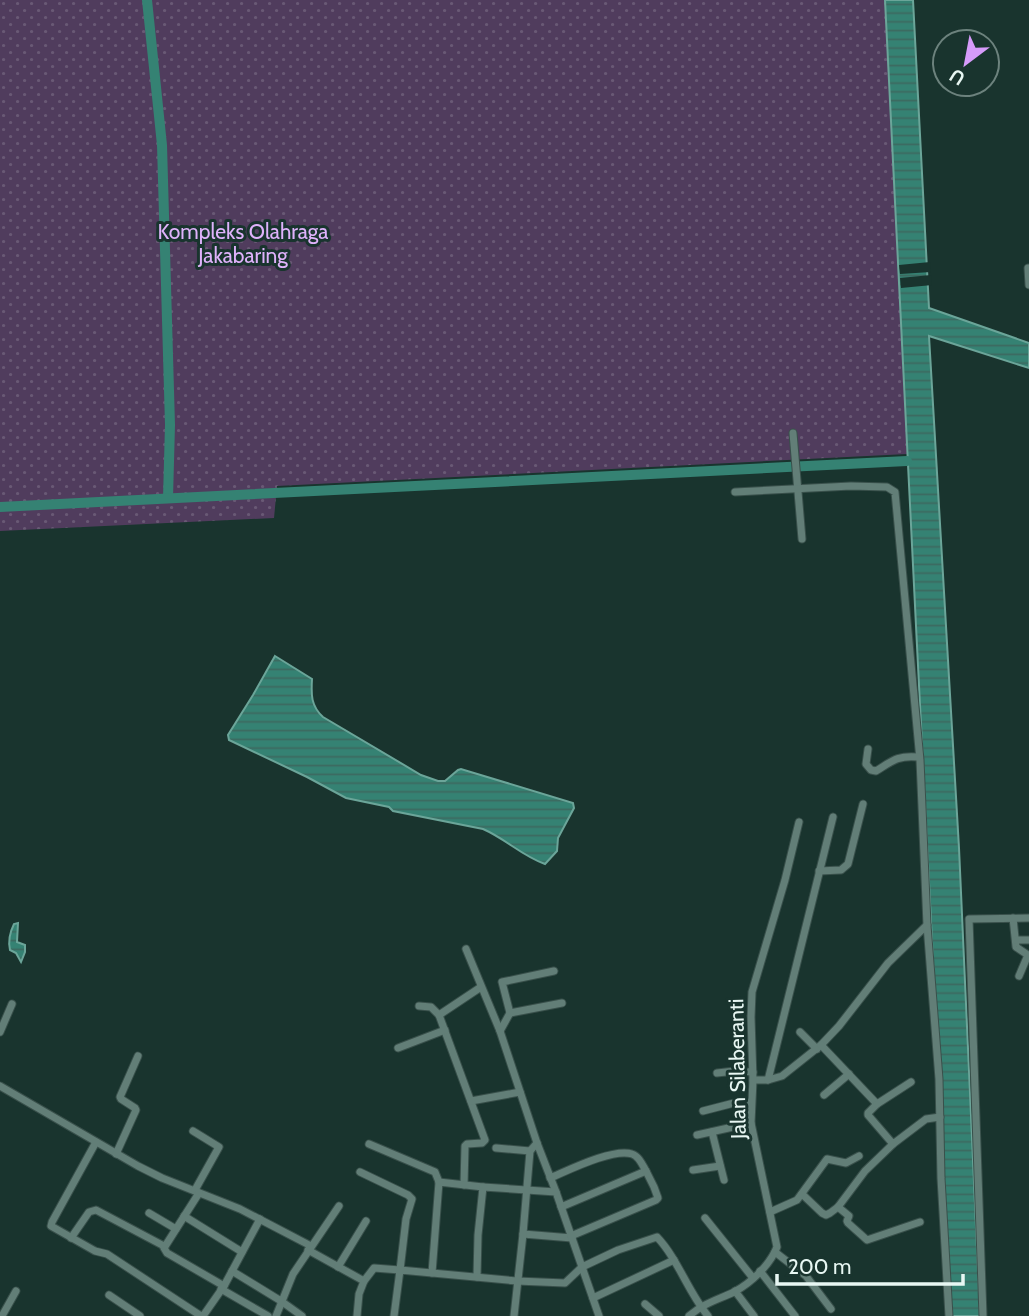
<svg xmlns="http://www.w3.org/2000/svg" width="1029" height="1316" font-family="Cabin,sans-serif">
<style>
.park{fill:url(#park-dots)}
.water{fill:url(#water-rules);stroke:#6ba599;stroke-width:2}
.pier{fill:#19342e}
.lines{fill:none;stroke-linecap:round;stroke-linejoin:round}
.river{stroke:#358273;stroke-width:10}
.street-casing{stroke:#39504b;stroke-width:9}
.street{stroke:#627e77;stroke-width:7}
.labels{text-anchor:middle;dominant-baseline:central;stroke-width:6;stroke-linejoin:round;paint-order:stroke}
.park-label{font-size:21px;fill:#dfb2fb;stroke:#19342e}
.street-label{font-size:21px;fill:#e8f7f3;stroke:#19342e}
</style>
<defs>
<pattern id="park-dots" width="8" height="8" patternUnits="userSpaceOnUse" patternTransform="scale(1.75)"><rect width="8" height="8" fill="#503c5d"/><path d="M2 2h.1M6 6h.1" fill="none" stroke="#695975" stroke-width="1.8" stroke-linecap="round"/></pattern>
<pattern id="water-rules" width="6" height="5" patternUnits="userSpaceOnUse" patternTransform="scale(1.75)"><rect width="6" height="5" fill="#358273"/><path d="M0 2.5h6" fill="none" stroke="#3d6960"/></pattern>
</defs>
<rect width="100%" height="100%" fill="#19342e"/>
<!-- park -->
<polygon class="park" points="0,0 885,0 907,454 277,486 274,518 0,531"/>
<!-- water -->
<g class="water">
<path d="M885,0H913L929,308L1029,343V368L929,336L959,848L980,1316H951C929,877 906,439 885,0Z"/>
<path d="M275,656L312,679C311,695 311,706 323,717L421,775L438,781H445L458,770L461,769L573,803L574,808L558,838L557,851L545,864C522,856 506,839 483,829L393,811L389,807L346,798L307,777L229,740L228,735L253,695Z"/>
<path d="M18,923L17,942L25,945V952L21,962L16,953L10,950C8,941 10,932 14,924Z"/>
</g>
<!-- pier -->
<g class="pier">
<polygon points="930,262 931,272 900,274 899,265"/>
<polygon points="931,275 932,285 901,288 900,278"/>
</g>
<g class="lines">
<!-- river -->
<g class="river">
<polyline points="147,0 162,145 170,425 168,498"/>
<polyline points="0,507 907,461"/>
</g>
<defs>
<g id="street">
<polyline points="1028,268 1029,285"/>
<polyline points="793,433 802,539"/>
<polyline points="735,492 851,486 887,487 895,492 920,760 927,925 888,963 839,1026 821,1045 782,1076 768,1080 753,1080"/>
<path d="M868,749L866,764L871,770L876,771C892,761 898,755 918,757"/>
<polyline points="819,871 841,870 848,864 863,804"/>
<polyline points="1013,918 1016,947 1028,955 1019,976"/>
<polyline points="927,925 939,1079 941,1178 949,1316"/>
<polyline points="1016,940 1029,940"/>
<polyline points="466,949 500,1031"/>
<polyline points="554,971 502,982 510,1013 500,1031 537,1143 556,1192"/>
<polyline points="419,1006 431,1007 439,1015 485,1140 482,1143 467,1144 465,1146 464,1185"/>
<polyline points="510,1013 562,1003"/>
<polyline points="439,1015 481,987"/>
<polyline points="0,1032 12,1004"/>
<polyline points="800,1032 817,1049"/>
<polyline points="821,1045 877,1104 868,1113 868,1115 893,1144 926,1119 940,1117"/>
<polyline points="398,1048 445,1030"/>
<polyline points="717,1073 735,1071 753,1072"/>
<polyline points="768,1080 833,817"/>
<polyline points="0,1086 138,1166 162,1178 240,1209 311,1246"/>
<polyline points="824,1095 849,1074"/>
<polyline points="471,1101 520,1092"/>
<polyline points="877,1104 911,1082"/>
<polyline points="703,1111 734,1103 751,1102"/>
<polyline points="193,1131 219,1147 195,1190"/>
<polyline points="712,1132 724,1180"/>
<polyline points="697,1135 751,1123"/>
<polyline points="96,1142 52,1222 51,1226 95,1251 107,1254 201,1316"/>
<polyline points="369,1144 435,1172 439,1182"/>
<polyline points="496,1148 530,1151"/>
<polyline points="116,1154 136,1110 135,1108 121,1099 120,1097 138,1056"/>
<polyline points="693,1170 720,1166"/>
<polyline points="360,1172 408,1195 412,1199 406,1219 400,1270 374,1268 364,1281"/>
<path d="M550,1178C569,1170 613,1148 632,1154C639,1156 643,1166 646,1171L561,1207"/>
<polyline points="199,1193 164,1248 167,1253 224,1286"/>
<polyline points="802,1194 822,1213 826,1215 830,1213 838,1207 865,1171 893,1144"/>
<polyline points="838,1207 849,1216 847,1221 848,1223 867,1240 920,1222"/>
<polyline points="770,1212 797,1200 827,1159 846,1163 859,1156"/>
<polyline points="149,1213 176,1229"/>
<polyline points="184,1216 242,1252"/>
<polyline points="705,1218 753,1278"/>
<polyline points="523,1234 572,1238"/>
<polyline points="571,1236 656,1200 658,1198 654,1187 646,1171"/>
<polyline points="71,1238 89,1212 96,1210 164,1246"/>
<polyline points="308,1250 364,1281 359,1294 357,1316"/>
<polyline points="775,1252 806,1276 831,1309"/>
<polyline points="338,1267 366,1221"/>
<polyline points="232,1271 281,1301 302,1316"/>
<polyline points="760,1271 795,1316"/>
<polyline points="432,1273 439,1182 483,1187"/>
<polyline points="477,1277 478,1235 483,1187 556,1192 599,1316"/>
<polyline points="221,1289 268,1316"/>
<polyline points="735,1291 754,1316"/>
<polyline points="109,1295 140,1316"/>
<polyline points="593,1298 674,1260"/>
<polyline points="645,1304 659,1316"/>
<polyline points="2,1316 16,1291"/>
<polyline points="203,1316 224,1286 260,1219"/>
<polyline points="276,1316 293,1274 339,1206"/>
<path d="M394,1316L400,1270L517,1281L565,1283L582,1267L618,1250L657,1237C678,1259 688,1292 708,1316"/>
<polyline points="514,1316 523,1234 530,1151 537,1143"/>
<path d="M689,1316C704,1303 717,1300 734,1292C751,1283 770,1265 777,1247L751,1123L753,1080L751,1017L752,992L785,880L799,822"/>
<polyline points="983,1316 969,919 1029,918"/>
</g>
</defs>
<!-- street casing -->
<use href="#street" class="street-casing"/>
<!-- street -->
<use href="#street" class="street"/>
</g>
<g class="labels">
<!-- park labels -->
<g class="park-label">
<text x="243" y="231">Kompleks Olahraga<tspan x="243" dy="24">Jakabaring</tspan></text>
</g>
<!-- street labels -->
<g class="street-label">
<text transform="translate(737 1069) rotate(-91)">Jalan Silaberanti</text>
</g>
</g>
<!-- north arrow -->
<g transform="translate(966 63) rotate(212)"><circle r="33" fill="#19342e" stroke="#6c827d" stroke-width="2"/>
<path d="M0-5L12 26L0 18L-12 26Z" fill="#d69bfa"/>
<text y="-10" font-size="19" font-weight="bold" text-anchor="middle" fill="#e8f7f3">U</text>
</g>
<!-- scale -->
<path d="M777 1274v10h186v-10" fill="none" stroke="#e8f7f3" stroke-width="3.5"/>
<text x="788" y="1274" font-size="21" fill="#e8f7f3" stroke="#19342e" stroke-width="5" paint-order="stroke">200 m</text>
</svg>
